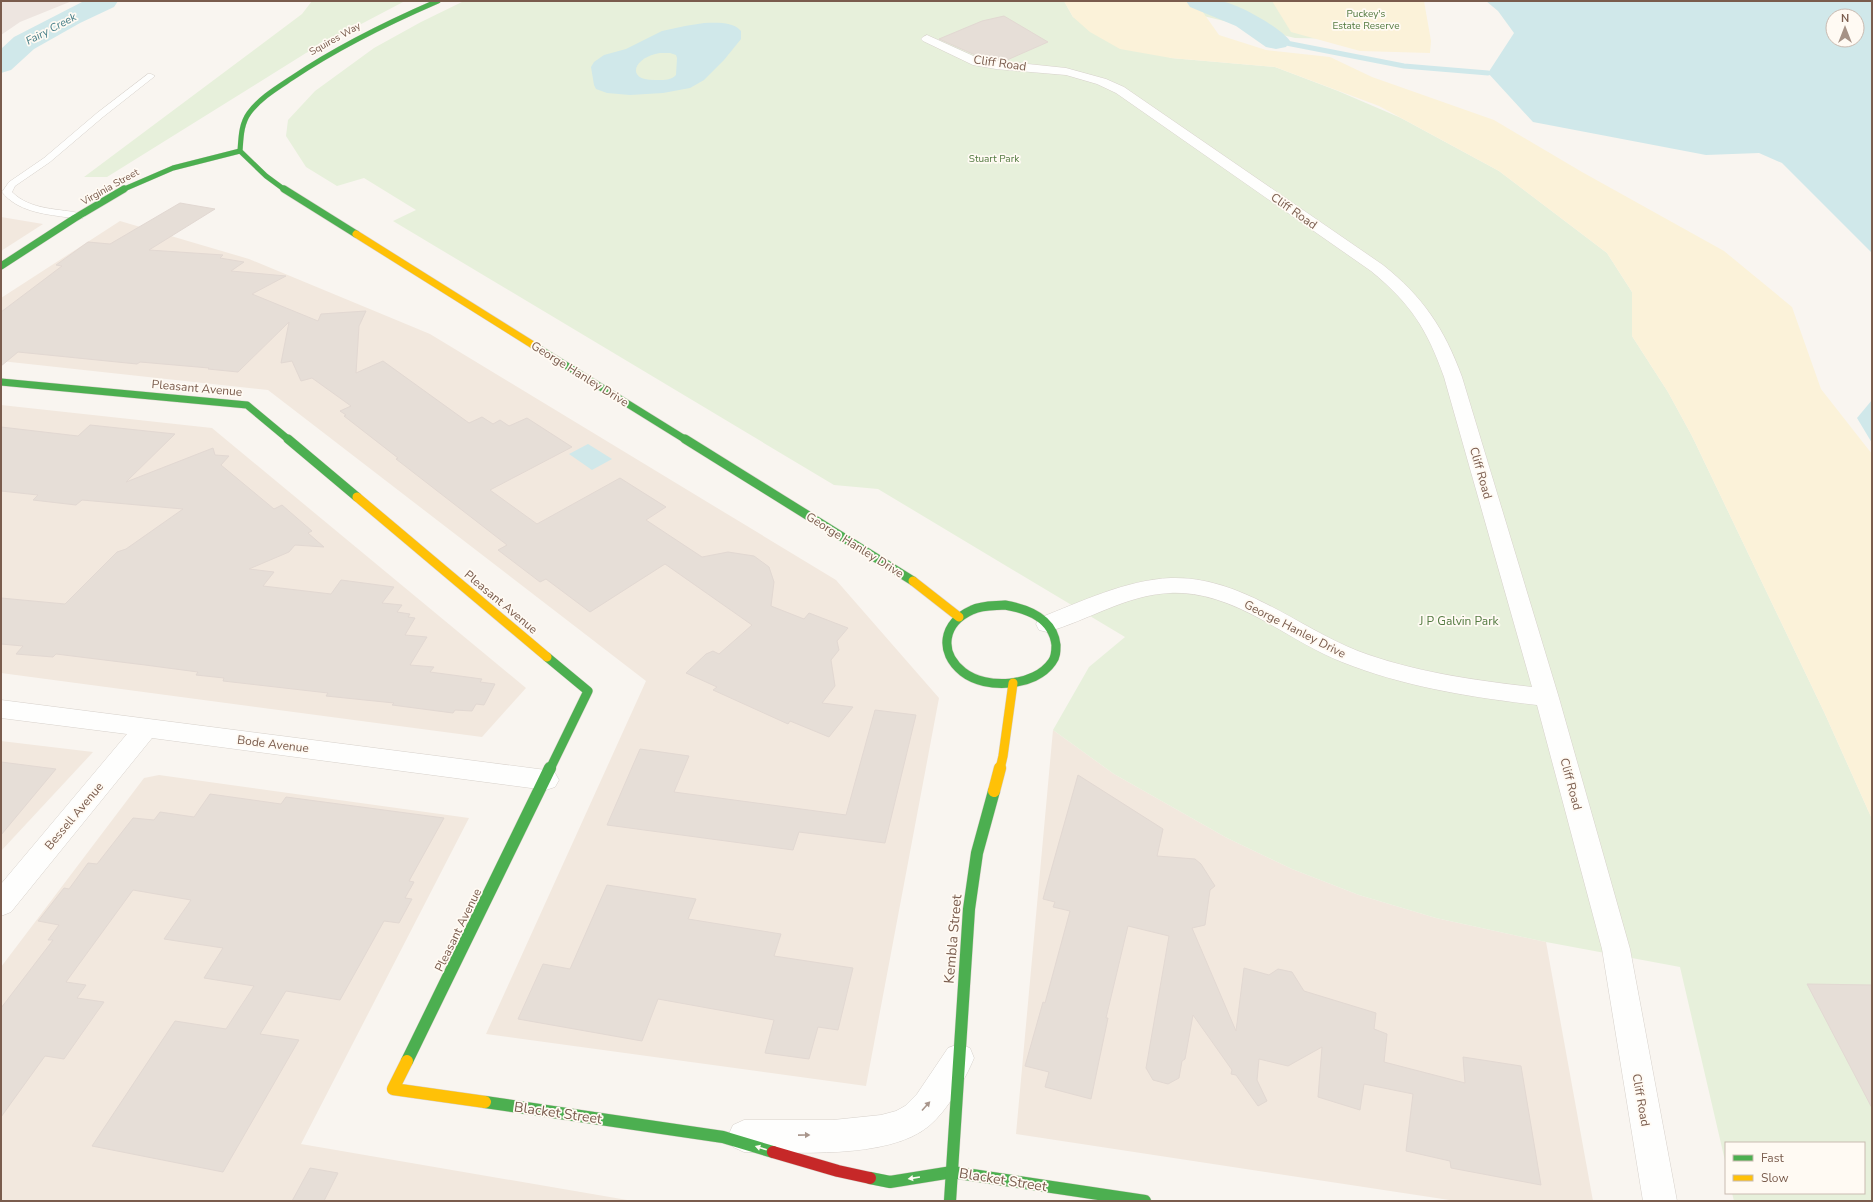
<svg xmlns="http://www.w3.org/2000/svg" width="1873" height="1202" font-family="'Nunito Sans',sans-serif">
<style>
.residential{fill:#f2e8de}
.industrial{fill:#ede5e0}
.green{fill:#e7f0db}
.sand{fill:#fbf2d9}
.water{fill:#d0e8ea;fill-rule:evenodd}
.lines{fill:none;stroke-linecap:round;stroke-linejoin:round}
.stream{stroke:#d0e8ea;stroke-width:5}
.river{fill:#d0e8ea;fill-rule:evenodd}
.building{fill:#e6ded7;stroke:#e2d8d2}
.lane-casing{stroke:#d7d1cb;stroke-width:1}
.street-casing{stroke:#d7d1cb;stroke-width:1}
.fast-far3-casing{stroke:#d9d2cb;stroke-width:5.5}
.fast-far2-casing{stroke:#d9d2cb;stroke-width:8}
.fast-far1-casing{stroke:#d9d2cb;stroke-width:10}
.fast-casing{stroke:#d9d2cb;stroke-width:13}
.slow-far2-casing{stroke:#d9d2cb;stroke-width:8}
.slow-far1-casing{stroke:#d9d2cb;stroke-width:10}
.slow-casing{stroke:#d9d2cb;stroke-width:13}
.jam-casing{stroke:#d9d2cb;stroke-width:13}
.lane{fill:#fefefd;fill-rule:evenodd}
.street{fill:#fefefd;fill-rule:evenodd}
.fast-far3{stroke:#4caf50;stroke-width:5}
.fast-far2{stroke:#4caf50;stroke-width:7}
.fast-far1{stroke:#4caf50;stroke-width:9}
.fast{stroke:#4caf50;stroke-width:12}
.slow-far2{stroke:#ffc107;stroke-width:7}
.slow-far1{stroke:#ffc107;stroke-width:9}
.slow{stroke:#ffc107;stroke-width:12}
.jam{stroke:#c62828;stroke-width:12}
.oneway{fill:#a8958b}
.oneway2{fill:#fffaf3}
.labels{text-anchor:middle;dominant-baseline:central;stroke-width:3.5;stroke-linejoin:round;paint-order:stroke}
.far-park-label{font-size:10px;fill:#537a41;stroke:#fffaf3}
.far-street-label{font-size:10px;fill:#7a5c4d;stroke:#fffaf3}
.far-water-label{font-size:11px;font-style:italic;fill:#437c86;stroke:#fffaf3}
.street-label{font-size:12px;fill:#7a5c4d;stroke:#fffaf3}
.park-label{font-size:12px;fill:#537a41;stroke:#fffaf3}
.near-street-label{font-size:14px;fill:#7a5c4d;stroke:#fffaf3}
</style>
<rect width="100%" height="100%" fill="#f9f5f0"/>
<!-- residential -->
<g class="residential">
<polygon points="1,217 43,224 1,251"/>
<polygon points="120,221 249,259 430,334 836,580 939,698 866,1086 486,1034 646,681 268,390 1,361 1,298"/>
<polygon points="1,405 212,428 526,688 482,737 1,673"/>
<polygon points="1053,730 1114,774 1227,838 1292,869 1359,895 1436,918 1546,942 1593,1201 1456,1201 1016,1134"/>
<polygon points="1,741 93,752 1,851"/>
<polygon points="159,775 469,818 301,1144 633,1201 1,1201 1,967 144,778"/>
</g>
<!-- industrial -->
<polygon class="industrial" points="1,1 72,1 20,22 1,35"/>
<!-- green -->
<g class="green">
<polygon points="312,1 405,1 306,53 107,177 84,177 302,14"/>
<polygon points="464,1 1064,1 1073,17 1171,58 1275,67 1338,91 1401,118 1499,171 1607,253 1632,292 1632,336 1668,392 1692,436 1825,714 1872,819 1872,1201 1734,1201 1732,1193 1864,1193 1864,1143 1726,1143 1726,1165 1680,967 1546,942 1436,918 1359,895 1292,869 1227,838 1114,774 1053,730 1089,667 1125,637 878,489 834,485 393,221 416,210 364,178 337,186 306,167 286,136 288,120 315,91 374,48 421,22"/>
<polygon points="1141,1 1399,1 1399,40 1295,38"/>
</g>
<!-- sand -->
<g class="sand">
<polygon points="1064,1 1195,1 1219,35 1266,50 1330,57 1372,77 1494,120 1582,172 1724,251 1792,307 1821,389 1872,454 1872,819 1825,714 1692,436 1668,392 1632,336 1632,292 1607,253 1499,171 1379,106 1275,67 1171,58 1120,49 1090,32 1073,17"/>
<polygon points="1272,1 1424,1 1431,41 1430,53 1360,51 1291,32"/>
</g>
<!-- water -->
<g class="water">
<path d="M1486,1H1872V253L1782,163L1759,153L1706,155L1533,122L1488,73L1514,33L1498,11ZM1833,16H1857V40H1833Z"/>
<path d="M704,23C716,23 732,21 741,31V39L724,60L704,80L690,88L663,93L630,95L607,93L596,89L594,85L591,67L594,62L604,55L626,49L662,31L685,26ZM660,53H670L676,55L677,58L676,75C671,80 665,80 658,80C624,82 633,57 660,53Z"/>
<polygon points="1872,400 1872,443 1857,418"/>
<polygon points="588,444 612,459 592,470 569,454"/>
</g>
<g class="lines">
<!-- stream -->
<polyline class="stream" points="1276,41 1404,66 1488,73"/>
<!-- river -->
<g class="river">
<polygon points="84,1 118,1 114,7 80,23 34,49 11,70 1,73 1,49 14,37"/>
<path d="M1186,1C1197,1 1209,0 1220,1C1237,3 1280,27 1290,41L1286,47L1276,49L1266,47L1236,26L1190,7Z"/>
</g>
</g>
<!-- building -->
<g class="building">
<polygon points="1004,16 1048,42 1007,60 982,58 939,39 982,21"/>
<polygon points="180,203 215,209 149,250 223,255 220,258 244,262 231,271 286,276 252,294 318,321 321,314 366,311 359,326 356,373 383,361 469,423 482,417 493,424 500,420 509,426 527,418 572,447 490,490 537,524 620,478 666,507 646,520 702,557 728,552 754,556 769,567 774,582 771,606 804,619 809,613 848,628 837,641 839,650 831,660 835,686 822,703 853,707 829,737 790,721 788,724 713,690 717,687 686,673 706,654 713,651 719,654 752,625 665,564 590,612 546,579 540,582 498,550 507,545 396,459 398,458 344,416 346,415 340,411 351,406 312,378 301,381 292,361 281,363 289,322 238,372 208,369 209,368 140,362 137,364 18,352 1,366 1,312 62,266 56,265 88,242 110,244"/>
<polygon points="90,425 175,434 126,482 213,448 215,455 229,456 221,465 274,509 282,505 312,531 308,533 324,547 295,545 289,552 249,569 274,572 263,586 331,594 341,580 394,587 382,603 402,605 397,612 410,614 408,617 415,618 405,635 427,637 410,665 434,667 430,672 482,679 480,682 495,684 484,705 476,704 472,711 455,710 453,713 392,705 394,703 326,696 328,693 223,681 224,678 196,675 198,672 145,665 56,654 53,657 16,654 23,646 1,644 1,598 65,604 117,552 126,549 183,509 82,500 76,505 33,500 38,495 1,491 1,427 78,436"/>
<polygon points="875,710 916,715 885,843 799,832 793,850 607,825 640,749 689,756 674,792 846,815"/>
<polygon points="1,762 56,769 1,835"/>
<polygon points="1078,775 1163,829 1157,856 1195,859 1201,864 1215,886 1210,890 1205,925 1192,928 1236,1031 1244,968 1269,975 1278,969 1292,972 1304,991 1376,1013 1374,1029 1387,1034 1384,1062 1465,1083 1463,1057 1521,1066 1541,1185 1451,1168 1450,1161 1406,1151 1413,1094 1364,1084 1360,1110 1318,1097 1322,1047 1288,1066 1259,1059 1257,1080 1267,1101 1258,1106 1236,1075 1231,1074 1232,1070 1193,1015 1185,1059 1182,1061 1179,1078 1168,1084 1153,1080 1146,1068 1169,936 1128,926 1106,1018 1108,1018 1091,1099 1045,1087 1049,1072 1025,1066 1043,1002 1045,1003 1070,911 1053,907 1055,902 1043,899"/>
<polygon points="210,794 281,804 286,797 444,818 409,881 414,882 405,898 412,899 399,923 384,921 340,1000 286,991 260,1034 299,1040 223,1172 92,1146 175,1021 226,1029 254,986 204,978 223,948 164,939 191,900 133,890 66,982 86,985 77,998 104,1002 64,1059 45,1056 1,1117 1,1008 53,940 48,940 59,925 38,921 64,888 69,889 88,863 97,864 133,818 154,820 160,812 194,817"/>
<polygon points="607,885 696,899 688,919 781,934 774,956 853,968 838,1030 818,1027 809,1059 765,1053 774,1020 658,999 642,1041 518,1019 543,964 570,969"/>
<polygon points="1807,984 1872,985 1872,1108"/>
<polygon points="310,1168 338,1173 324,1201 292,1201"/>
</g>
<g class="lines">
<defs>
<path id="lane" d="M148,74H151L155,76L103,117L50,162L15,186L12,192C31,211 59,208 83,214L85,216L83,218C77,219 71,217 65,217C43,214 17,211 2,192L9,182L44,158L97,113Z"/>
<g id="street">
<path d="M927,35L980,59L1066,68L1106,79L1124,87L1383,265C1423,297 1444,328 1462,377L1559,698L1630,949L1677,1201H1643L1602,949L1537,705C1470,697 1405,687 1342,662C1286,640 1234,590 1170,593C1126,595 1089,620 1047,632L1039,630L1036,624L1039,618C1081,602 1125,580 1171,578C1241,576 1297,627 1358,651C1414,672 1473,680 1532,687L1444,377C1427,329 1411,304 1371,271L1116,93L1097,84L1066,75L996,69L973,65L923,41L921,39L923,37Z"/>
<polygon points="1,700 546,770 555,773 559,780 555,787 546,790 152,738 11,912 1,916 1,884 127,734 1,718"/>
<path d="M959,1044L970,1048L974,1058C965,1080 947,1111 929,1126C888,1160 794,1152 744,1152L733,1147L728,1136L733,1125L744,1120H833L881,1115L896,1111L905,1106L917,1094L948,1048Z"/>
</g>
<g id="fast-far3">
<polyline points="122,190 173,168 240,151"/>
<path d="M285,190L266,176L240,151C241,138 241,124 249,113C260,98 277,88 292,78C338,47 387,23 438,1"/>
</g>
<g id="fast-far2">
<polyline points="284,189 356,234"/>
<polyline points="1,266 75,218 124,189"/>
<polyline points="533,345 686,440"/>
<polyline points="1,382 247,405 289,440"/>
</g>
<g id="fast-far1">
<polyline points="288,439 357,497"/>
<polyline points="685,439 913,581"/>
<path d="M1005,605C1028,609 1053,618 1056,645C1056,651 1056,657 1052,662C1035,687 986,690 963,672C938,652 943,623 972,610C982,605 994,606 1005,605Z"/>
<polyline points="547,657 588,691 550,769"/>
</g>
<g id="fast">
<polyline points="407,1061 550,768"/>
<polyline points="485,1102 723,1137 773,1152"/>
<polyline points="870,1178 890,1182 952,1172 1145,1201"/>
<polyline points="950,1201 969,909 977,853 994,791"/>
</g>
<polyline id="slow-far2" points="356,234 533,345"/>
<g id="slow-far1">
<polyline points="357,497 547,657"/>
<polyline points="913,581 959,617"/>
<polyline points="1000,769 1003,756 1013,683"/>
</g>
<g id="slow">
<polyline points="994,791 1000,768"/>
<polyline points="407,1061 393,1089 485,1102"/>
</g>
<polyline id="jam" points="773,1152 838,1171 870,1178"/>
</defs>
<!-- lane casing -->
<use href="#lane" class="lane-casing"/>
<!-- street casing -->
<use href="#street" class="street-casing"/>
<!-- fast-far3 casing -->
<use href="#fast-far3" class="fast-far3-casing"/>
<!-- fast-far2 casing -->
<use href="#fast-far2" class="fast-far2-casing"/>
<!-- fast-far1 casing -->
<use href="#fast-far1" class="fast-far1-casing"/>
<!-- fast casing -->
<use href="#fast" class="fast-casing"/>
<!-- slow-far2 casing -->
<use href="#slow-far2" class="slow-far2-casing"/>
<!-- slow-far1 casing -->
<use href="#slow-far1" class="slow-far1-casing"/>
<!-- slow casing -->
<use href="#slow" class="slow-casing"/>
<!-- jam casing -->
<use href="#jam" class="jam-casing"/>
<!-- lane -->
<use href="#lane" class="lane"/>
<!-- street -->
<use href="#street" class="street"/>
<!-- fast-far3 -->
<use href="#fast-far3" class="fast-far3"/>
<!-- fast-far2 -->
<use href="#fast-far2" class="fast-far2"/>
<!-- fast-far1 -->
<use href="#fast-far1" class="fast-far1"/>
<!-- fast -->
<use href="#fast" class="fast"/>
<!-- slow-far2 -->
<use href="#slow-far2" class="slow-far2"/>
<!-- slow-far1 -->
<use href="#slow-far1" class="slow-far1"/>
<!-- slow -->
<use href="#slow" class="slow"/>
<!-- jam -->
<use href="#jam" class="jam"/>
</g>
<!-- one-way arrows -->
<defs><path id="oneway-solid" d="M-6-.8H1V-3.2L6.5 0L1 3.2V.8H-6Z"/></defs>
<g class="oneway">
<use href="#oneway-solid" transform="translate(926 1106) rotate(-48)"/>
<use href="#oneway-solid" transform="translate(804 1135) rotate(-1)"/>
</g>
<g class="oneway2">
<use href="#oneway-solid" transform="translate(761 1148) rotate(-163)"/>
<use href="#oneway-solid" transform="translate(914 1178) rotate(171)"/>
</g>
<g class="labels">
<!-- far-park labels -->
<g class="far-park-label">
<text x="1366" y="14">Puckey's<tspan x="1366" dy="12">Estate Reserve</tspan></text>
<text x="994" y="159">Stuart Park</text>
</g>
<!-- far-street labels -->
<g class="far-street-label">
<text transform="translate(335 39) rotate(-29)">Squires Way</text>
<text transform="translate(110 187) rotate(-29)">Virginia Street</text>
</g>
<!-- far-water labels -->
<g class="far-water-label">
<text transform="translate(51 29) rotate(-28)">Fairy Creek</text>
</g>
<!-- street labels -->
<g class="street-label">
<text transform="translate(1000 63) rotate(8)">Cliff Road</text>
<text transform="translate(1294 211) rotate(35)">Cliff Road</text>
<text transform="translate(580 374) rotate(32)">George Hanley Drive</text>
<text transform="translate(197 388) rotate(5)">Pleasant Avenue</text>
<text transform="translate(1481 473) rotate(74)">Cliff Road</text>
<text transform="translate(855 545) rotate(32)">George Hanley Drive</text>
<text transform="translate(501 602) rotate(40)">Pleasant Avenue</text>
<text transform="translate(1295 629) rotate(27)">George Hanley Drive</text>
<text transform="translate(273 744) rotate(7)">Bode Avenue</text>
<text transform="translate(1571 784) rotate(75)">Cliff Road</text>
<text transform="translate(74 816) rotate(-50)">Bessell Avenue</text>
<text transform="translate(458 930) rotate(-64)">Pleasant Avenue</text>
<text transform="translate(1641 1100) rotate(80)">Cliff Road</text>
</g>
<!-- park labels -->
<g class="park-label">
<text x="1459" y="621">J P Galvin Park</text>
</g>
<!-- near-street labels -->
<g class="near-street-label">
<text transform="translate(953 939) rotate(-85)">Kembla Street</text>
<text transform="translate(558 1113) rotate(8)">Blacket Street</text>
<text transform="translate(1003 1180) rotate(9)">Blacket Street</text>
</g>
</g>
<!-- border -->
<rect width="1873" height="1202" fill="none" stroke="#7a5c4d" stroke-width="4"/>
<!-- legend -->
<rect x="1725" y="1142" width="140" height="52" fill="#fffaf3" stroke="#cabbb1"/>
<rect x="1733" y="1155" width="20" height="6" fill="#4caf50" stroke="#cabbb1"/>
<text x="1761" y="1162" font-size="12" fill="#7a5c4d">Fast</text>
<rect x="1733" y="1175" width="20" height="6" fill="#ffc107" stroke="#cabbb1"/>
<text x="1761" y="1182" font-size="12" fill="#7a5c4d">Slow</text>
<!-- north arrow -->
<g transform="translate(1845 28)"><circle r="19" fill="#fffaf3" stroke="#cabbb1"/>
<path d="M0-3L7 15L0 10L-7 15Z" fill="#a69286"/>
<text y="-6" font-size="11" font-weight="bold" text-anchor="middle" fill="#7a5c4d">N</text>
</g>
</svg>
